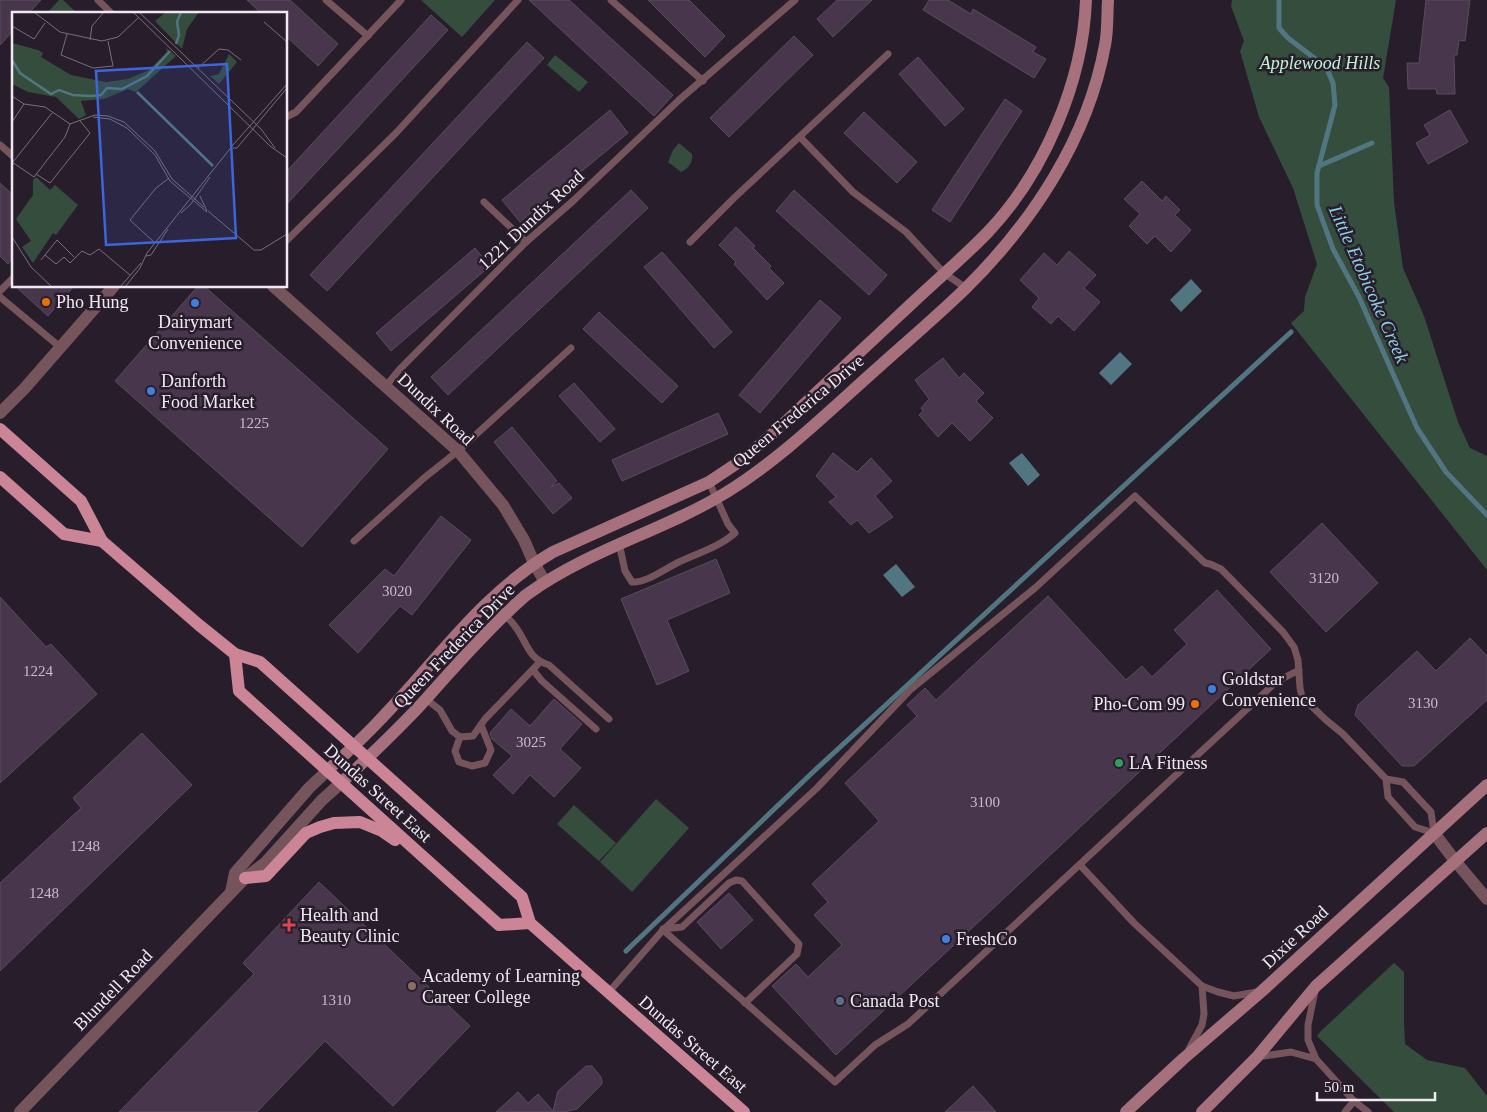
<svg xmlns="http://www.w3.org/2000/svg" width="1487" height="1112" font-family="Georgia,serif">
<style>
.green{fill:#344d3d}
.water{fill:#527681}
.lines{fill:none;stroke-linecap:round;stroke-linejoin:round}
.stream{stroke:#527681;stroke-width:5}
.building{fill:#48364d;stroke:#594d5d}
.lane{stroke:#76545b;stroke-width:7}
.street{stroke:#76545b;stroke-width:12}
.secondary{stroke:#a6707c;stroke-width:12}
.primary{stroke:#cb8596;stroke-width:12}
.food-dot{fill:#e8710a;stroke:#281d2b;stroke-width:2}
.shop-dot{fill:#3f7fe0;stroke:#281d2b;stroke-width:2}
.leisure-dot{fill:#2e9e5b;stroke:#281d2b;stroke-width:2}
.health-dot{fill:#e0444e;stroke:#281d2b;stroke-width:2}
.education-dot{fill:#8d6e63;stroke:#281d2b;stroke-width:2}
.service-dot{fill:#5c6f8a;stroke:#281d2b;stroke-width:2}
.labels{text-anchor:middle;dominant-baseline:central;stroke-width:5;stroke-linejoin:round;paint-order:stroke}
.number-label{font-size:15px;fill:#c6bcc9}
.park-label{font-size:18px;font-style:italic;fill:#bdf4d0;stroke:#281d2b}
.street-label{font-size:18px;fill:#f0e9f2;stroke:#281d2b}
.poi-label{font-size:18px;fill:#f0e9f2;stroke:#281d2b;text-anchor:start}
.water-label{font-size:19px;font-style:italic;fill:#8acfe3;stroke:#281d2b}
.inset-river{fill:none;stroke:#527681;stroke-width:2.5}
.inset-road{fill:none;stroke:#786f7b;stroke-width:1}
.view{fill:#3d65dc;fill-opacity:0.15;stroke:#3d65dc;stroke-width:2.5}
.inset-edge{fill:none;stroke:#f0e9f2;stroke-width:2.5}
</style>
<rect width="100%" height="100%" fill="#281d2b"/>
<!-- green -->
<g class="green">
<polygon points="59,0 63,0 78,14 46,14"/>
<polygon points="421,0 495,0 462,37"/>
<polygon points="1232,0 1396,0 1383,78 1389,87 1394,202 1403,268 1424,316 1458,422 1470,448 1487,456 1487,570 1291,323 1304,311 1305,297 1317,264 1293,188 1259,117 1240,51 1244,41 1231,6"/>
<polygon points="555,55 588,82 579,92 547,65"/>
<path d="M679,143L692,154C693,164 688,168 681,172L668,162L673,150Z"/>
<polygon points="656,799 689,828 632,892 600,862"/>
<polygon points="574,805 616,843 599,861 557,824"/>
<polygon points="1394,963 1404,972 1404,1023 1405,1044 1427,1060 1465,1068 1487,1096 1487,1112 1394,1112 1317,1036 1321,1031"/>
</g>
<!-- water -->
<g class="water">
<polygon points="1191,279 1202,291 1181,312 1170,300"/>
<polygon points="1120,352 1132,364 1111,385 1099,373"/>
<polygon points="1022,453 1040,475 1028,486 1009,463"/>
<polygon points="896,564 915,587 902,597 883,575"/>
</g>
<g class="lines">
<!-- stream -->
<g class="stream">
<polyline points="1279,0 1279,28 1288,38 1326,67 1333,83 1335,105 1317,173 1317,205 1333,249 1359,297 1417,428 1446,472 1487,515"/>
<polyline points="1319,166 1372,143"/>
<polyline points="626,951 813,772 1291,332"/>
</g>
</g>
<!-- building -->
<g class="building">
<polygon points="0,0 41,0 28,14 14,14 14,30 0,45"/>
<polygon points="247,0 290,0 338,44 318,66 286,36 286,14 262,14"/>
<polygon points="529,0 569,0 673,95 654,116"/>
<polygon points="648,0 689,0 725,36 705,57"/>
<polygon points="837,0 872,0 833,37 817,19"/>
<polygon points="929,0 948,0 971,14 973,9 1036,47 1033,52 1046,59 1034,78 923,10"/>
<polygon points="1426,0 1470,0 1465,41 1459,40 1457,55 1454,55 1455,94 1437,94 1436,89 1408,89 1407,63 1419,63"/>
<polygon points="431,15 448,30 286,205 286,172"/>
<polygon points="794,36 813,55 729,137 710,118"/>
<polygon points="527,42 544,58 327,291 310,275"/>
<polygon points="918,57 964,109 945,126 899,74"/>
<polygon points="1005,99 1022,111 950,222 932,210"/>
<polygon points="610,110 628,133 520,222 502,200"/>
<polygon points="1450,110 1468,142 1428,164 1416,143 1430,135 1424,125"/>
<polygon points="864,112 917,162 897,183 844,133"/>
<polygon points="1142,181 1162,201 1166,196 1180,210 1175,215 1191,230 1171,252 1155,236 1147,244 1129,226 1140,214 1124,199"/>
<polygon points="0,183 14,196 14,257 8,264 0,256"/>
<polygon points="631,190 648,208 448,395 431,377"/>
<polygon points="794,190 887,275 869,295 776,211"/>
<polygon points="736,227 755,246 753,248 771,266 769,268 784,283 767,300 734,264 736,262 719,245"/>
<polygon points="475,248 490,266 391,351 376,333"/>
<polygon points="1069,251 1096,275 1084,288 1100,302 1074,331 1058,316 1051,324 1032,307 1039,298 1020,280 1044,253 1057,265"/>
<polygon points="662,252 732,332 714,348 644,267"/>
<polygon points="15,286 74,286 48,316"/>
<polygon points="198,286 204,286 388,449 302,547 115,381"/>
<polygon points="820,300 841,318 760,413 739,395"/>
<polygon points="599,312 678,386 662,403 583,329"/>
<polygon points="943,358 959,378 964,373 984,393 976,401 993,418 970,441 952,423 938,437 919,415 923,411 921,408 929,399 915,380"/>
<polygon points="574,383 615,429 600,442 559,396"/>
<polygon points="718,413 728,434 622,481 612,460"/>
<polygon points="512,427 557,481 551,487 559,483 572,498 553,514 494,442"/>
<polygon points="833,453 857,472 871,458 892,481 875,496 893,517 869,533 857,520 851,525 829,502 836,497 816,476"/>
<polygon points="441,516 471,540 412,615 400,606 358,653 329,625 385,569 394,576"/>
<polygon points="1322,523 1378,583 1326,632 1270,572"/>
<polygon points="716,559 730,593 667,620 689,671 657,685 621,599"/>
<polygon points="1217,590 1271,649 836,1055 772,986 796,964 808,977 842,945 814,915 828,902 812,884 879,821 845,783 917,716 907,705 925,688 936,700 1048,596 1126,680 1142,666 1152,677 1187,644 1174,630"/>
<polygon points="0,597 46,647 51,644 97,694 0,783"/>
<polygon points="1470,638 1487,656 1487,700 1414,766 1402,766 1355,715 1358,705 1417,651 1436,671"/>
<polygon points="554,699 582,724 560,749 581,768 554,797 530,775 513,794 493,775 512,756 492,739 490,733 511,709 530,726"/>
<polygon points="142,733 192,785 0,971 0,883 81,808 73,798"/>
<polygon points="319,882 470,1026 393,1106 325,1041 257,1112 119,1112 254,974 243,963"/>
<polygon points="729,893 753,920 721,949 697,922"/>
<polygon points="586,1066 592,1066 601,1077 602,1081 602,1084 577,1109 564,1112 496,1112 518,1092 528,1103 538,1094 553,1111 558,1091"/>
<polygon points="973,1086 996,1112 945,1112"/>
</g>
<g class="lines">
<!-- lane -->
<g class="lane">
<polyline points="98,0 112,14"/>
<polyline points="326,0 368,36"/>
<polyline points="611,0 703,81"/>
<polyline points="286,117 296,112 401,0"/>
<polyline points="800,137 853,192 906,232 944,273 966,288"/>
<polyline points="0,145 14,157"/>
<polyline points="484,202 526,242"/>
<polyline points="286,241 396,133 518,0"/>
<polyline points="690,242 734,198 888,54"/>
<polyline points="0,291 14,277"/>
<polyline points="0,297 60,347"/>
<polyline points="386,386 399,370 526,242 573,201 679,100 795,0"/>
<polyline points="354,541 424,478 458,451 571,348"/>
<path d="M619,543L625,571L632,582C647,583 666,568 679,562C698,553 719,547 735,533L728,524L709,482"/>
<path d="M489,601C498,609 510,618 517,629C528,645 528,658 549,665L609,719"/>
<polyline points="533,670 542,681 596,729"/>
<polyline points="426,699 440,710 452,731 460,737 455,751 459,762 472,766 485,763 491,750 481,725"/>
<polyline points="460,737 473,736 485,719 540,662"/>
<polyline points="1080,865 1134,923 1202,986 1218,992 1234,996 1257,992"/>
<polyline points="663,929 682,927 729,883 736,880 742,881 799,944 797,954 745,1003"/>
<polyline points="663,930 835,1082 875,1045 908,1024 1276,682 1299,670"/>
<polyline points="1315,991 1308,1025 1308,1040 1316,1059 1354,1101 1368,1112"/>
<polyline points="608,993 663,930 817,788 910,690 1035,588 1135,496 1205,563 1210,564 1221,569 1283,632 1294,647 1298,660 1300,688 1302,697 1326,720 1343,734 1386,779 1388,797 1415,827 1434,833 1431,812 1403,782 1386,779"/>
<polyline points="1189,1049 1202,1025 1204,1014 1202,986"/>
<polyline points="1257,1057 1291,1052 1316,1059"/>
<polyline points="1345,1112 1354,1101"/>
</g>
<!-- street -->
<g class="street">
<polyline points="273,286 458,451 503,505 524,540 534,563 545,582"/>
<polyline points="0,413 24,389 114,286"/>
<polyline points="1434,833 1456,862 1487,899"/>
<polyline points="231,892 235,873 309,788 327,771"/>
<polyline points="20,1112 245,878 265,863 322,800 341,783"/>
</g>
<!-- secondary -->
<g class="secondary">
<path d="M327,771C344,755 361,740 377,723C434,665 481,594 553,552L709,482L745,458L778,429C821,388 864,348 908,307C934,282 963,258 988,232C1044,173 1083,82 1086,0"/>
<path d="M341,783C370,756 399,729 426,699C455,666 484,634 516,604C521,600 524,596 529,593C591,549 663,531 727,492C780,459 825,415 872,373C903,345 935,318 965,289C1032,223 1088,139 1105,45C1108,31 1107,15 1108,0"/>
<polyline points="1126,1112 1183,1059 1262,991 1487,785"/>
<polyline points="1202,1112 1257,1057 1316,986 1487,833"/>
</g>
<!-- primary -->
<g class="primary">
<polyline points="0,429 81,501 102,541 199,625 235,654 260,662 522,897 530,923 744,1112"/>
<polyline points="0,477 64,534 102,541"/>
<polyline points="235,654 239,691 499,925 530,923"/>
<polyline points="245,878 266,876 306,833 320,827 334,823 360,822 382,831 395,840"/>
</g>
</g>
<!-- markers -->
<g class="food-dot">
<circle cx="46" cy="302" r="5"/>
<circle cx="1195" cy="704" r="5"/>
</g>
<g class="shop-dot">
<circle cx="195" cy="303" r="5"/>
<circle cx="151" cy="391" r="5"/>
<circle cx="1212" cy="689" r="5"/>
<circle cx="946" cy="939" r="5"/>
</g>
<circle class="leisure-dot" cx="1119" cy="763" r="5"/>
<path class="health-dot" d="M286.5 917.5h5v5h5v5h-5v5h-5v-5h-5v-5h5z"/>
<circle class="education-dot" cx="412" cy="986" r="5"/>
<circle class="service-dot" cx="840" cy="1001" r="5"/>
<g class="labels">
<!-- number labels -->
<g class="number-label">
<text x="254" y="423">1225</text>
<text x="1324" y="578">3120</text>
<text x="397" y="591">3020</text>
<text x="38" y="671">1224</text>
<text x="1423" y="703">3130</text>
<text x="531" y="742">3025</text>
<text x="985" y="802">3100</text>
<text x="85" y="846">1248</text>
<text x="44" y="893">1248</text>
<text x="336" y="1000">1310</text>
</g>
<!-- park labels -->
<g class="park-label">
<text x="1320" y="63">Applewood Hills</text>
</g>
<!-- street labels -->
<g class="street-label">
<text transform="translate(531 220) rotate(-43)">1221 Dundix Road</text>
<text transform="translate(436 409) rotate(43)">Dundix Road</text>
<text transform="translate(798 411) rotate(-40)">Queen Frederica Drive</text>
<text transform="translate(454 646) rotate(-46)">Queen Frederica Drive</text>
<text transform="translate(378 793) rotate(42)">Dundas Street East</text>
<text transform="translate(1295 937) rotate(-43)">Dixie Road</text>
<text transform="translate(113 990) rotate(-46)">Blundell Road</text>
<text transform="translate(693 1044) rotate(41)">Dundas Street East</text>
</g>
<!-- poi labels -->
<g class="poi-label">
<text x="56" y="302">Pho Hung</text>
<text x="195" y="322" text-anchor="middle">Dairymart<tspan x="195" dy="21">Convenience</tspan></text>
<text x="161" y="381">Danforth<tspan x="161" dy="21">Food Market</tspan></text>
<text x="1222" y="679">Goldstar<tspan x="1222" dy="21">Convenience</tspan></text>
<text x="1185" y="704" text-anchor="end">Pho-Com 99</text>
<text x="1129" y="763">LA Fitness</text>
<text x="300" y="915">Health and<tspan x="300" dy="21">Beauty Clinic</tspan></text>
<text x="956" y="939">FreshCo</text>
<text x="422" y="976">Academy of Learning<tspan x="422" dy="21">Career College</tspan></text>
<text x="850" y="1001">Canada Post</text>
</g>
<!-- water labels -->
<g class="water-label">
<text transform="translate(1369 284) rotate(66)">Little Etobicoke Creek</text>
</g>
</g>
<!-- overview -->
<g transform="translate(12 12)">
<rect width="275" height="275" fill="#281d2b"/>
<path d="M154,0H187L175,17L170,37L143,9ZM0,31L26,38L31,41L29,45L59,63L94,70L116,67L137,58L155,40L154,36L164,44L124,80L116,77L92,87L69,89L74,103L67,107L44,85L16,80L0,72ZM217,42L225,50L207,72L198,64L207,62ZM24,165L38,178L43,173L66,193L44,223L41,221L21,251L10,235L19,229L4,207L21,183V168Z" fill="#344d3d"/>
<path class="inset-river" d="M164,32L167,23L165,10L169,0M0,48L8,61L39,82L47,78L61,83L79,84L89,83L95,76L110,77L135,64L158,39M125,80L201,154"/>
<path class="inset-road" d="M22,0L48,20L90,29L106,25L126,6M121,0L258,134L275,146M127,0L249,117L263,136M252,10L275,30M0,14L22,27L33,11M55,22L49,43L81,56L101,54L96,29M78,28L80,14L92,0M186,56L207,37L216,38L229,48M0,84L12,92L33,95L58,112L83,103L96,104L112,110L143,139L160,167L192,195M81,105L98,107L115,116L143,143L158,169L195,200M0,110L12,92M221,136H225L275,76M0,150L22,165L53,125L58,112M1,150L40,101M24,162L38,171L78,121L68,109M188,184L195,199M196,199L242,238H249L275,222M169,201L179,192L198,165M0,225L19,255L40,275M143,231L118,208L144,176L157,166M33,243L44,252L52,245L58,251L70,239L78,243L87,237L118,263M134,244L139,243L156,217M29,248L45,228L62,245M108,275L129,251M113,275L128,256L135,241L221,133L275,72"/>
<path class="view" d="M215,52L224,226L94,233L84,59Z"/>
<rect width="275" height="275" class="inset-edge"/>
</g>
<!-- scale -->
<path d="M1317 1092v8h118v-8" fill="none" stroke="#f0e9f2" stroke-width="2.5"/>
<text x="1324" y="1092" font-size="15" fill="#f0e9f2" stroke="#281d2b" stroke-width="4" paint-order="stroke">50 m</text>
</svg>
